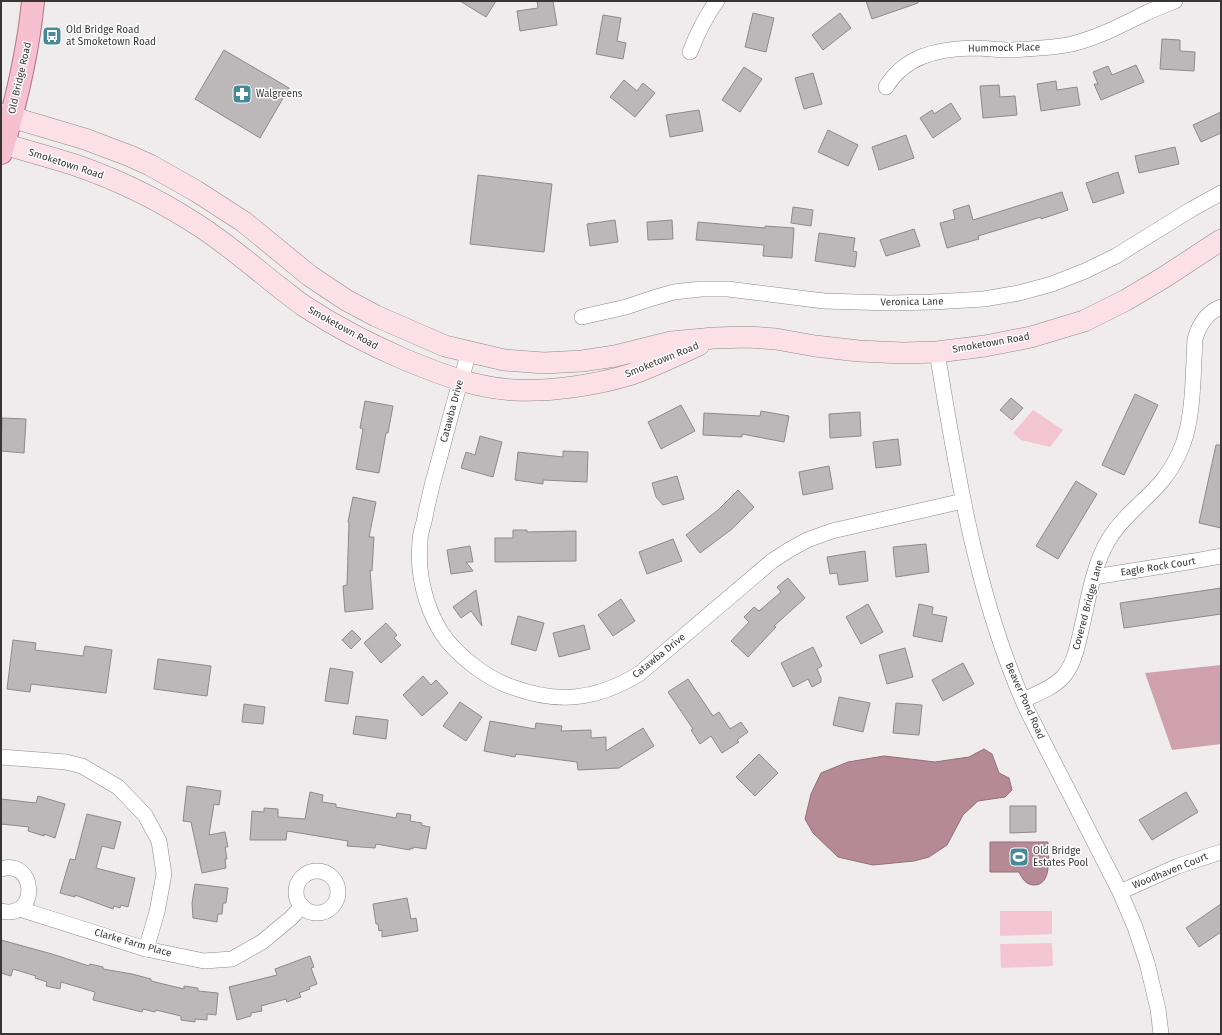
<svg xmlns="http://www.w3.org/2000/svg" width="1222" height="1035" font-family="'Fira Sans',sans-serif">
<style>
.green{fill:#f3c4d1}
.forest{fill:#cfa1ae}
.water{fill:#b58996;stroke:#907079}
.building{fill:#bcb7b8;stroke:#8e898a}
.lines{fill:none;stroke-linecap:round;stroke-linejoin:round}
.minor-casing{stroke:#8e898a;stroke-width:16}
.secondary-casing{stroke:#8e898a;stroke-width:22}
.primary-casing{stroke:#b07487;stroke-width:24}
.minor{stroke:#fff;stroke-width:15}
.secondary{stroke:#fbe0e8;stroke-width:21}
.primary{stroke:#f7c0d1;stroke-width:22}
.labels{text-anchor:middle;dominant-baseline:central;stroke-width:3;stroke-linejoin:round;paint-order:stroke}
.poi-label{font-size:10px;fill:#383536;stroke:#fff;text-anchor:start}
.street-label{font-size:10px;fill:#383536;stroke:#fff}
</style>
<rect width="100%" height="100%" fill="#f0ebec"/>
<!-- green -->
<g class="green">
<polygon points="1033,410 1063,430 1050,447 1021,440 1013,433"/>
<polygon points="1000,911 1052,911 1052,934 1000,936"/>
<polygon points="1052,943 1053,966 1001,968 1000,944"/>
</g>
<!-- forest -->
<polygon class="forest" points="1221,665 1221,744 1172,750 1145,673"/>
<!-- water -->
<g class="water">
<polygon points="984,749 992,754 999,773 1009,778 1012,790 1005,797 978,801 963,815 947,845 929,857 914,861 873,865 838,857 813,833 805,819 811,794 821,773 848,762 884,756 935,762 969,757"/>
<path d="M990,842H1048C1048,855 1053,886 1033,885C1025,884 1022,878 1019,872H990Z"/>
</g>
<!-- building -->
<g class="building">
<polygon points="460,1 496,1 486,17"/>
<polygon points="537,1 553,1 557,25 520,31 517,11 538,8"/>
<polygon points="866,1 918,1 918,3 872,19"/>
<polygon points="753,13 774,18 766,52 745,47"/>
<polygon points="840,13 851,28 823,50 812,35"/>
<polygon points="603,15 621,18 617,41 626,43 623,59 596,54"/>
<polygon points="1162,39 1180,40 1180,51 1195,52 1194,71 1160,69"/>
<polygon points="224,50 289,88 260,138 195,99"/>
<polygon points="1136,65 1144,82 1101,100 1094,84 1098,84 1093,72 1108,66 1112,75"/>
<polygon points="744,67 762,79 740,112 722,100"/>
<polygon points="813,73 822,104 804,109 795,78"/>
<polygon points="624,80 637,91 643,83 655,93 635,117 610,97"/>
<polygon points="1056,81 1057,90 1077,87 1080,105 1041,111 1037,84"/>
<polygon points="999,85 1000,97 1015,96 1017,115 983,118 980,86"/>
<polygon points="951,103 961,119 933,138 920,118 932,110 934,114"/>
<polygon points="699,110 703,131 670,137 666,115"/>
<polygon points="1221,112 1221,133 1201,142 1193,125"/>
<polygon points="828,130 858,145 848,166 818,152"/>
<polygon points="906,135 914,158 879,170 872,147"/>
<polygon points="1175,147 1179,164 1139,173 1135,156"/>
<polygon points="1118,172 1124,193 1093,203 1086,183"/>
<polygon points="478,175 552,184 544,252 470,244"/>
<polygon points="1062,192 1068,210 1041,219 1041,217 978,236 979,239 947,248 940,223 955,219 953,210 969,205 973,220"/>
<polygon points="793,207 813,210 811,226 791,223"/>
<polygon points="615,220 618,242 590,246 587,224"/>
<polygon points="672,220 673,239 648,240 647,222"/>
<polygon points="698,222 765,228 765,226 794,228 792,258 763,256 764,245 696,240"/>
<polygon points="914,229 920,246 886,256 880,240"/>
<polygon points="819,233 855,238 853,251 857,252 855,267 815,261"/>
<polygon points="1135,394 1158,405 1124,475 1102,465"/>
<polygon points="1011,398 1023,408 1012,420 1000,410"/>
<polygon points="365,401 393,406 388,433 386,433 379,473 356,469 363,429 360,428"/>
<polygon points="681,405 695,431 661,449 648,422"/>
<polygon points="761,411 789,416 784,442 742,434 742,437 703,435 704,413 760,416"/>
<polygon points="860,412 861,436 830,438 829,414"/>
<polygon points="2,418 26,419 24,453 1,451"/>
<polygon points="480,436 502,442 493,477 461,468 466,452 475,455"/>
<polygon points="898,439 901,465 876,468 873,442"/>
<polygon points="1216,445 1221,445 1221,528 1199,523"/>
<polygon points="563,451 588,452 587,482 543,480 543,484 515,480 518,452 563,457"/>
<polygon points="829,466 833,489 803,495 799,472"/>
<polygon points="677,476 684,499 663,505 656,497 652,483"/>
<polygon points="1076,481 1097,494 1058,559 1036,546"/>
<polygon points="738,490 754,507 732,529 700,553 686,535 718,510"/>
<polygon points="353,497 376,502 369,537 374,537 372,571 370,570 373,609 345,612 343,586 347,585 349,522 348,522"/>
<polygon points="513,530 527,530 527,532 576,531 576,561 495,562 495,538 513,538"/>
<polygon points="673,539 682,561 647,574 639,552"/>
<polygon points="926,544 929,572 896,577 893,547"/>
<polygon points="470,546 473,562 466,562 473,571 451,574 447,550"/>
<polygon points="865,551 868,581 839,585 837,573 830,574 827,557"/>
<polygon points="788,578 805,598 774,626 776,627 748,657 731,641 749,622 744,617 754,607 759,611 781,592 777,587"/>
<polygon points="1221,588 1221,614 1124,628 1120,603"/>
<polygon points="476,590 482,626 471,611 461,618 453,607"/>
<polygon points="621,599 635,621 613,636 598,615"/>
<polygon points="868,604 883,632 861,644 846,617"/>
<polygon points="919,604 933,607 932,614 947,617 942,642 913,636"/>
<polygon points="518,616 544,623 536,651 511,644"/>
<polygon points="386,623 397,635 394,638 401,645 381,663 364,643"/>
<polygon points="584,625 590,649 559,657 553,633"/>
<polygon points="352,630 361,639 351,649 342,640"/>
<polygon points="13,640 36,643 35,650 83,656 85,646 112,650 106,693 31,684 30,692 7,689"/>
<polygon points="813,647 822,666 817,669 821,678 821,682 812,687 808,679 793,687 781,663"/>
<polygon points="905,648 913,677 887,684 879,655"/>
<polygon points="158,659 211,666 207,696 154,689"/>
<polygon points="963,663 974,684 943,701 932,680"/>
<polygon points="330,668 353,672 348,704 325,701"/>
<polygon points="423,676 431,685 436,680 448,693 422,716 403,695"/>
<polygon points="688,679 713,716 719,712 730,729 741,722 748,732 737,740 739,742 722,753 711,736 700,744 691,730 693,729 668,692"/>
<polygon points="839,697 870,703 863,732 833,725"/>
<polygon points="460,702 482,717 466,741 443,726"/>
<polygon points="896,703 922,705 919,735 893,733"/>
<polygon points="244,704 265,707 263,724 242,722"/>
<polygon points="356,716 388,720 386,739 353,734"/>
<polygon points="490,721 535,729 536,723 562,726 561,731 591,730 591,738 606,737 606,751 643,728 654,746 619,768 578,770 577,762 516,754 515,757 484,751"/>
<polygon points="759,754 778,773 755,796 736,777"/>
<polygon points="187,786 221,791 219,805 214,804 209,835 225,832 228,847 225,847 227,859 225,859 226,868 202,873 191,822 183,821"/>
<polygon points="310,792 323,795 322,802 336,804 336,807 396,818 397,813 411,815 410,821 422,823 421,825 430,827 426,849 413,847 413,849 410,848 410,850 376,844 375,848 347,846 348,841 287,831 286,840 250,840 252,811 264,812 264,808 278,809 278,817 305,819"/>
<polygon points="1186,792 1198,812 1152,840 1139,820"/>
<polygon points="38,796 65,804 55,838 44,834 44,836 28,831 29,827 1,824 1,799 36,803"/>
<polygon points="1010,806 1036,806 1036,832 1010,833"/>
<polygon points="87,814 121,822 114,849 102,846 96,868 135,878 128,907 121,905 120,908 114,906 113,909 75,895 75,897 60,893 70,859 75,860"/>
<polygon points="195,884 228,888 226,903 223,903 222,914 218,914 217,922 193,918 192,903"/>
<polygon points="407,898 411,919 416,918 418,931 382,937 382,930 379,931 378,924 376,924 373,904"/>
<polygon points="1221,904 1221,932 1199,947 1186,928"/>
<polygon points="1,940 52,954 89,966 90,964 103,967 103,969 132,974 151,979 151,981 184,989 184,986 198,988 198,991 218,993 216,1015 207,1014 207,1020 195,1019 195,1022 181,1020 181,1016 156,1010 155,1012 143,1009 142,1012 93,1000 95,992 61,982 60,989 46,986 47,982 35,978 36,976 13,969 11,976 1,973"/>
<polygon points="310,956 314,967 311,968 317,984 309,987 310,989 299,993 301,997 287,1002 286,999 261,1006 262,1011 251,1013 251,1016 237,1020 229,987 277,975 275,969"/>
</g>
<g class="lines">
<defs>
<g id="minor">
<path d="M690,52C697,34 705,17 717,1"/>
<path d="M886,87C905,56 937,49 972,48C985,48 998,50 1011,50C1031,49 1052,48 1072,44C1099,37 1120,26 1144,14C1154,9 1165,5 1175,1"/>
<polyline points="582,317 626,307 653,298 674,292 701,289 728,289 824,301 890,303 933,302 984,299 1019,293 1052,284 1085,271 1116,256 1192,209 1221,193"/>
<path d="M469,352C458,388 448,424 439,460C433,480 428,501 424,522C422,528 420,535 420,542C417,573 425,606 441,632C455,654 487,679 512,687C558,704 596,700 639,674L772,561L789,550L807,540L832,531L963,501"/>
<path d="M937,352C957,473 976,597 1027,710L1120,892L1135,927L1147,963L1158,1009L1161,1034"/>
<polyline points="1094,577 1194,561 1221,556"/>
<path d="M1023,700C1036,694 1051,689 1062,678C1074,665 1077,648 1081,631C1088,601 1093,565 1109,539C1123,516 1145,501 1162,481C1171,470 1178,457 1183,444C1194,414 1193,371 1195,339C1199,325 1207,312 1221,307"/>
<polyline points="1,757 66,762 82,766 118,787 145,815 159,841 164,874 157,912 146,949"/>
<path d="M1,869C36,858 40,920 1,911"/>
<circle cx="317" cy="892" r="21"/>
<polyline points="1120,892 1178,866 1221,852"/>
<polyline points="20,909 146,949 204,961 232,959 262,942 291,918 302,906"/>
</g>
<g id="secondary">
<polyline points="1,114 85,139 130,156 150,165 196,191 244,222 310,276 346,300 376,316 445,346 504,360 544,363 582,361 615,356 671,342 714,338 748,337 776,339 815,346 859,351 903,353 937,352 985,346 1031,337 1084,321 1126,300 1163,278 1221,240"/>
<path d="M1,143C26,151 51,157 75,165C116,179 157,199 193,222C224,241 251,265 279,287C287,293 295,300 304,306C336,327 371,345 406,360C440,374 476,388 514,390C550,392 597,385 632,374C655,366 677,355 699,345"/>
</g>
<path id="primary" d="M1,153C16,103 28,53 33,1"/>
</defs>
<!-- minor casing -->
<use href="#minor" class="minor-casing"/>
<!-- secondary casing -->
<use href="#secondary" class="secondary-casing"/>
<!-- primary casing -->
<use href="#primary" class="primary-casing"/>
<!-- minor -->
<use href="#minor" class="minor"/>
<!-- secondary -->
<use href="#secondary" class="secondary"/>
<!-- primary -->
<use href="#primary" class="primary"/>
</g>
<!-- icons -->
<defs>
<symbol id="bus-square" viewBox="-11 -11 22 22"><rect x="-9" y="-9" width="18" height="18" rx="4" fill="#458a96" stroke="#fff"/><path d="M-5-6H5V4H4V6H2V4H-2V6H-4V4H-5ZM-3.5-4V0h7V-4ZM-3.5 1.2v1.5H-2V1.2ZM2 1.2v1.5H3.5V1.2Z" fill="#fff"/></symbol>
<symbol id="pharmacy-square" viewBox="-11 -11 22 22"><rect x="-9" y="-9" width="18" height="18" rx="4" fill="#458a96" stroke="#fff"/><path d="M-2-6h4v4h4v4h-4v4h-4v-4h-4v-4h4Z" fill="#fff"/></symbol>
<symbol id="stadium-square" viewBox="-11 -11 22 22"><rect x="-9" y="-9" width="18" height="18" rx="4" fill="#458a96" stroke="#fff"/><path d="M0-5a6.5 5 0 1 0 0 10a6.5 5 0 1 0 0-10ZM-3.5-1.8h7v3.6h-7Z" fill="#fff"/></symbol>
</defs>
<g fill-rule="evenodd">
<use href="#bus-square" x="41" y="25" width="22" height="22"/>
<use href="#pharmacy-square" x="231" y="83" width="22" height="22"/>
<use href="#stadium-square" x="1008" y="846" width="22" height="22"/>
</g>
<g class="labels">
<!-- poi labels -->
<g class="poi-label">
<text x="66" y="30">Old Bridge Road<tspan x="66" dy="12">at Smoketown Road</tspan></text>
<text x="256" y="94">Walgreens</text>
<text x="1033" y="851">Old Bridge<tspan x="1033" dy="12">Estates Pool</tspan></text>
</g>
<!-- street labels -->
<g class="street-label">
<text transform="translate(1004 48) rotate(-1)">Hummock Place</text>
<text transform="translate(20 78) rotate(-77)">Old Bridge Road</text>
<text transform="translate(66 164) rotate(18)">Smoketown Road</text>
<text transform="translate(912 302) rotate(-1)">Veronica Lane</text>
<text transform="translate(343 328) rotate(29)">Smoketown Road</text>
<text transform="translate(991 343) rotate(-10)">Smoketown Road</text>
<text transform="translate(662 360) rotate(-22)">Smoketown Road</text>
<text transform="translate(452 411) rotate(-75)">Catawba Drive</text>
<text transform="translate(1158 567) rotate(-9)">Eagle Rock Court</text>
<text transform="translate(1088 605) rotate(-75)">Covered Bridge Lane</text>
<text transform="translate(659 656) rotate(-39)">Catawba Drive</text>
<text transform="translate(1025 701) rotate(66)">Beaver Pond Road</text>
<text transform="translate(1170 871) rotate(-22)">Woodhaven Court</text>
<text transform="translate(133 943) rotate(16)">Clarke Farm Place</text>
</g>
</g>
<!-- border -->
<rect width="1222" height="1035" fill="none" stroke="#383536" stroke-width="4"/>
</svg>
